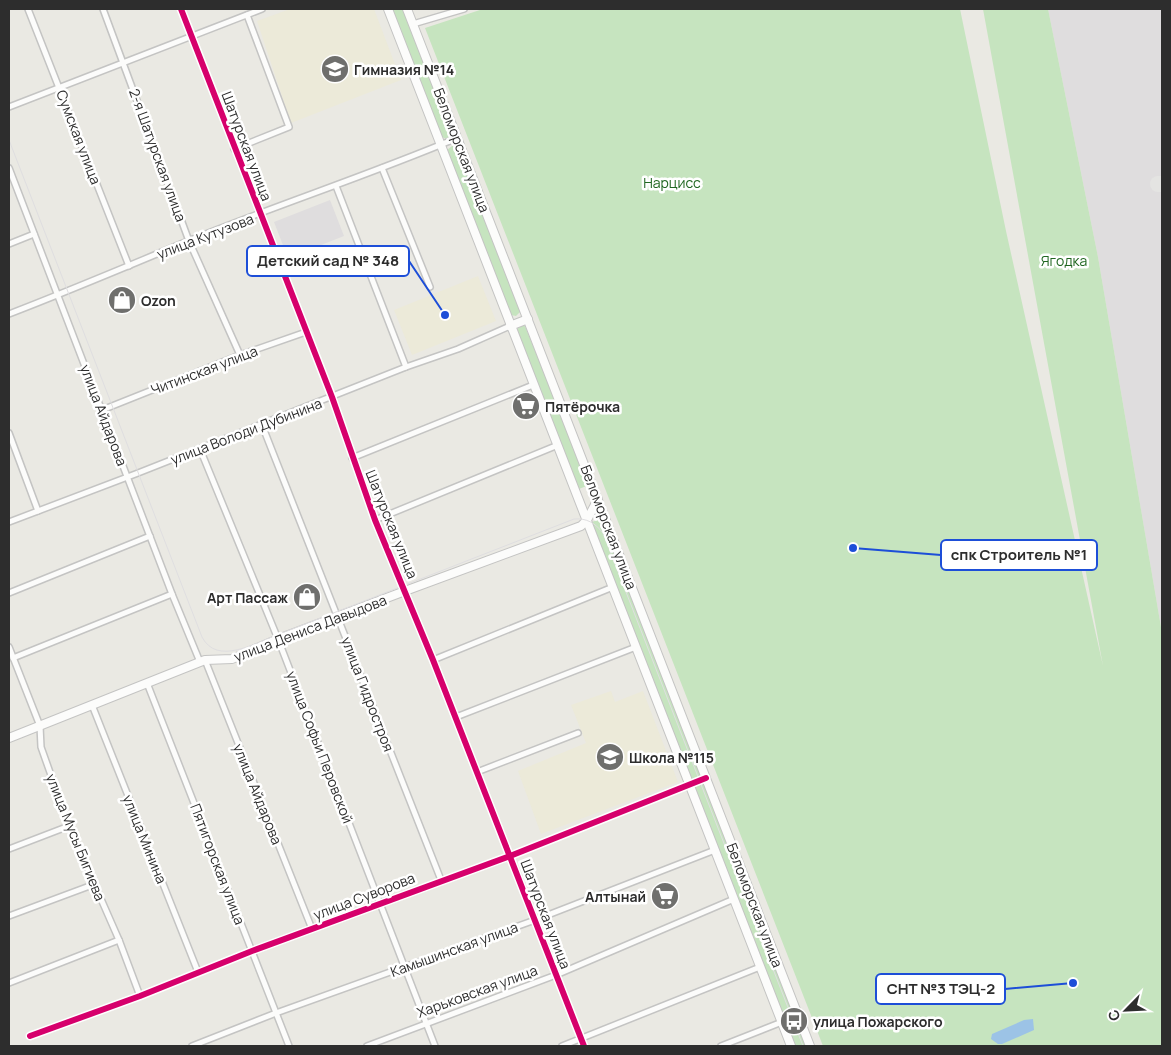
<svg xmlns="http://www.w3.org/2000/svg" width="1171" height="1055" font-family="Manrope,sans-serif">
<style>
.industrial{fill:#dfddde}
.education{fill:#ecead9}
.green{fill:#c6e4bf}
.water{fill:#9cc3e6}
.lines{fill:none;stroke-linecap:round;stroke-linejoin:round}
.taxiway{stroke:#e4e4e2;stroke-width:16}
.street-casing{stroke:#c4c4c3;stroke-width:8}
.secondary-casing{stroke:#c4c4c3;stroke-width:10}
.street{stroke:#fcfcfb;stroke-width:5}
.secondary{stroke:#fcfcfb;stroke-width:8}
.tram{stroke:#dfdee0;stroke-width:1}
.cycleway-casing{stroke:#fff;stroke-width:9}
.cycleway{stroke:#d6006c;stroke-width:6}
.labels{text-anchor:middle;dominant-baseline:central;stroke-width:5;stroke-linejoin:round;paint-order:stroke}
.poi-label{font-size:14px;font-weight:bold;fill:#2d2d2d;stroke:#fff;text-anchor:start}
.street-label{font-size:14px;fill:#2d2d2d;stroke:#fff}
.park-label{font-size:14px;fill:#206621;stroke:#fff}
.leader{fill:none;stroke:#1d4ed8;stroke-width:2}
.callout-dot{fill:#1d4ed8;stroke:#fff;stroke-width:2}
.callout{fill:#fff;stroke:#1d4ed8;stroke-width:2}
.callout-label{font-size:15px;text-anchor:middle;font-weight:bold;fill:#2d2d2d}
</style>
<rect width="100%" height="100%" fill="#eae9e3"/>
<!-- industrial -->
<g class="industrial">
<polygon points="1048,9 1162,9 1162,633 1098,257"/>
<polygon points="330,200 344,236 288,258 274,222"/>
</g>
<!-- education -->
<g class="education">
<polygon points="290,9 374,9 401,80 291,123 257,21"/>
<polygon points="478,276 496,321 412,355 394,310"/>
<polygon points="611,691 615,702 643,691 678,782 541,834 518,771 586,743 571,705"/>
</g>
<!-- green -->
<g class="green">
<polygon points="391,9 403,9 452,134 449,140 442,137"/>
<polygon points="483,9 960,9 1006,231 1103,666 983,9 1048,9 1098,257 1162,633 1162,1046 823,1046 425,28"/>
<polygon points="452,146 457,147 520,312 516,316 511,315 447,150"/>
<polygon points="521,326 525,326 589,485 579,489 517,329"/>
<polygon points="603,518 702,777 691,781 592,522"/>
<polygon points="705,783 807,1046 794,1046 693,787"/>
</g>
<!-- water -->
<polygon class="water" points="1033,1019 1034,1030 1002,1044 998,1044 991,1039 992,1034 1024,1020"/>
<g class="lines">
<!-- taxiway -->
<polyline class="taxiway" points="1158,184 1162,184"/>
<defs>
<g id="street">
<polyline points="28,9 129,266"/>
<polyline points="103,9 189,241 240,355"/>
<polyline points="181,9 332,397 375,520 433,660 584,1046"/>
<polyline points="413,24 464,9"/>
<polyline points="9,107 262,9"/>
<polyline points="234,149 289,127 247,15"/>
<polyline points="9,168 172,594 200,662"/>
<polyline points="382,168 430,287"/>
<polyline points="336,186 406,367"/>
<polyline points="9,244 34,234"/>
<path d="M9,314C69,291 128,266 188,241C277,205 369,175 457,138"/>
<polyline points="102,410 240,355 306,332"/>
<polyline points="262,425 441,880"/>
<polyline points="9,433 38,511"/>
<polyline points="200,449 278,639 435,1046"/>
<polyline points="352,458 533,385"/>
<polyline points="375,520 558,445"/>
<polyline points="9,522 138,473 406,367 458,349 510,326"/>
<polyline points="9,593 150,536"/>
<polyline points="9,647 40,726 41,747 69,826 119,940 140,996"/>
<polyline points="13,658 172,594"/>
<polyline points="205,660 312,929"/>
<polyline points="433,660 613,587"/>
<polyline points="147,683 289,1046"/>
<polyline points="92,705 198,972"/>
<polyline points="456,717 636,647"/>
<polyline points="477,772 578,733"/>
<polyline points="9,849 69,826"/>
<polyline points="9,916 95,884"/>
<polyline points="9,983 119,940"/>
<polyline points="30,1036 140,996 252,951 510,856 706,778"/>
<polyline points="192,1046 276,1013 535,920 715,850"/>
<polyline points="367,1046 556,975 734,899"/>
<polyline points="562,1046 760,967"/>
<polyline points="721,1046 782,1022"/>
</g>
<g id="secondary">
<polyline points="388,9 791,1046"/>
<polyline points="407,9 810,1046"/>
<polyline points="510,326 528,319"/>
<polyline points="9,738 205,660 232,659 278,639 405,591 581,526 587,520 598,499"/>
</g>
</defs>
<!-- street casing -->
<use href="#street" class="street-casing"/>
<!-- secondary casing -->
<use href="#secondary" class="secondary-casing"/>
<!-- street -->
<use href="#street" class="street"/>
<!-- secondary -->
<use href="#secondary" class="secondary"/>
<!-- tram -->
<path class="tram" d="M9,140L202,637C217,666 255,643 277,635L574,519C587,518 595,523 603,533L803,1046"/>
<defs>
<g id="cycleway">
<polyline points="181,9 332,397 375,520 433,660 584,1046"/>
<polyline points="30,1036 140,996 252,951 510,856 706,778"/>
</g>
</defs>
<!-- cycleway casing -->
<use href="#cycleway" class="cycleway-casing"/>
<!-- cycleway -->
<use href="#cycleway" class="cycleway"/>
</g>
<!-- icons -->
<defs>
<symbol id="school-disc" viewBox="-11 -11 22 22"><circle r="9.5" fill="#6f6f6d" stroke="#fff"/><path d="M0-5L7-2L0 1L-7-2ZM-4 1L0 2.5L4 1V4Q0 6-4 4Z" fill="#fff"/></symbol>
<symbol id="shop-disc" viewBox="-11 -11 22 22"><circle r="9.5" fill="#6f6f6d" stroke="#fff"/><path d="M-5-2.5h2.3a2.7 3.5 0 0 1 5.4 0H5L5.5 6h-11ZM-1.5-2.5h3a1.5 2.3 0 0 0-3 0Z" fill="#fff"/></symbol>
<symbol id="supermarket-disc" viewBox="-11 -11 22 22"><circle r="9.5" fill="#6f6f6d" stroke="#fff"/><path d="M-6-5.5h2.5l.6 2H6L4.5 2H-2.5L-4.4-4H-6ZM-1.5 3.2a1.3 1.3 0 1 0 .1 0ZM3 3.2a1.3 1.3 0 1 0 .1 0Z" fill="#fff"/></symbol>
<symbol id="bus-disc" viewBox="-11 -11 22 22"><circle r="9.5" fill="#6f6f6d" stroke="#fff"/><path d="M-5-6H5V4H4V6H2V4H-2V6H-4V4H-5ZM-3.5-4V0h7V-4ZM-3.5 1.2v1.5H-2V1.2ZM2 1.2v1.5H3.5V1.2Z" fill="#fff"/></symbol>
</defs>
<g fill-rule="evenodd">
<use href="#school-disc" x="319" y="53" width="32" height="32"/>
<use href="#shop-disc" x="106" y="284" width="32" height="32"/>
<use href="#supermarket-disc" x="510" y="390" width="32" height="32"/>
<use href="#shop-disc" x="291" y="581" width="32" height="32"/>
<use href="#school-disc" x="594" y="741" width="32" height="32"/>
<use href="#supermarket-disc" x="649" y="880" width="32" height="32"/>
<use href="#bus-disc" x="778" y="1005" width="32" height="32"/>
</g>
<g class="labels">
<!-- poi labels -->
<g class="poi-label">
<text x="354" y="69">Гимназия №14</text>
<text x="141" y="300">Ozon</text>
<text x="545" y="406">Пятёрочка</text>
<text x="288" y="597" text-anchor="end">Арт Пассаж</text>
<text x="629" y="757">Школа №115</text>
<text x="646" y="896" text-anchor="end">Алтынай</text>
<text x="813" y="1021">улица Пожарского</text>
</g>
<!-- street labels -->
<g class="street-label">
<text transform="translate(79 137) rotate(69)">Сумская улица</text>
<text transform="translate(247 146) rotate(69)">Шатурская улица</text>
<text transform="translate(462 150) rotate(69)">Беломорская улица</text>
<text transform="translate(158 155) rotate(70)">2-я Шатурская улица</text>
<text transform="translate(205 236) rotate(-21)">улица Кутузова</text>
<text transform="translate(204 370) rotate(-21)">Читинская улица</text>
<text transform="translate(104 415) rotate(69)">улица Айдарова</text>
<text transform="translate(246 431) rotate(-21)">улица Володи Дубинина</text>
<text transform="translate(392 524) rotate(68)">Шатурская улица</text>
<text transform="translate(609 527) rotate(69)">Беломорская улица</text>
<text transform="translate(310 628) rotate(-21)">улица Дениса Давыдова</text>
<text transform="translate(368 694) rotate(69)">улица Гидростроя</text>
<text transform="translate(320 747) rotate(69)">улица Софьи Перовской</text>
<text transform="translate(258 794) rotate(68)">улица Айдарова</text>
<text transform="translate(76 837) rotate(68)">улица Мусы Бигиева</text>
<text transform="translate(145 839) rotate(68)">улица Минина</text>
<text transform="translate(218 864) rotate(69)">Пятигорская улица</text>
<text transform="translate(364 896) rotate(-21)">улица Суворова</text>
<text transform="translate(755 905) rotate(69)">Беломорская улица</text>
<text transform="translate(546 914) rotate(69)">Шатурская улица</text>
<text transform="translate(454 949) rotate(-20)">Камышинская улица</text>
<text transform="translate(477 991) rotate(-20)">Харьковская улица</text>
</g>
<!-- park labels -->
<g class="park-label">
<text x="672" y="182">Нарцисс</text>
<text x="1064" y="260">Ягодка</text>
</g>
</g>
<!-- callouts -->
<path class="leader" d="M445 315L409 261M853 548L941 555M1073 983L1005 989"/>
<g class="callout-dot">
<circle cx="445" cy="315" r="5"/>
<circle cx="853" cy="548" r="5"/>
<circle cx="1073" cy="983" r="5"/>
</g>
<g class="callout">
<rect x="247" y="246" width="162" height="30" rx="5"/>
<rect x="941" y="540" width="156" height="30" rx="5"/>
<rect x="876" y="974" width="129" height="30" rx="5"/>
</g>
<g class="callout-label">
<text x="328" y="266">Детский сад № 348</text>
<text x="1019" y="560">спк Строитель №1</text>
<text x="941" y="994">СНТ №3 ТЭЦ-2</text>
</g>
<!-- border -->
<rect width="1171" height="1055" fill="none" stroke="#2d2d2d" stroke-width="20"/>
<!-- north arrow -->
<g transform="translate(1126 1010) rotate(246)" stroke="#ffffff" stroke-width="4" paint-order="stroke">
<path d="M0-4L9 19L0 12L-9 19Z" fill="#2d2d2d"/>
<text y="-8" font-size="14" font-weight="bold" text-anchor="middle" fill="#2d2d2d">С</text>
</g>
</svg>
